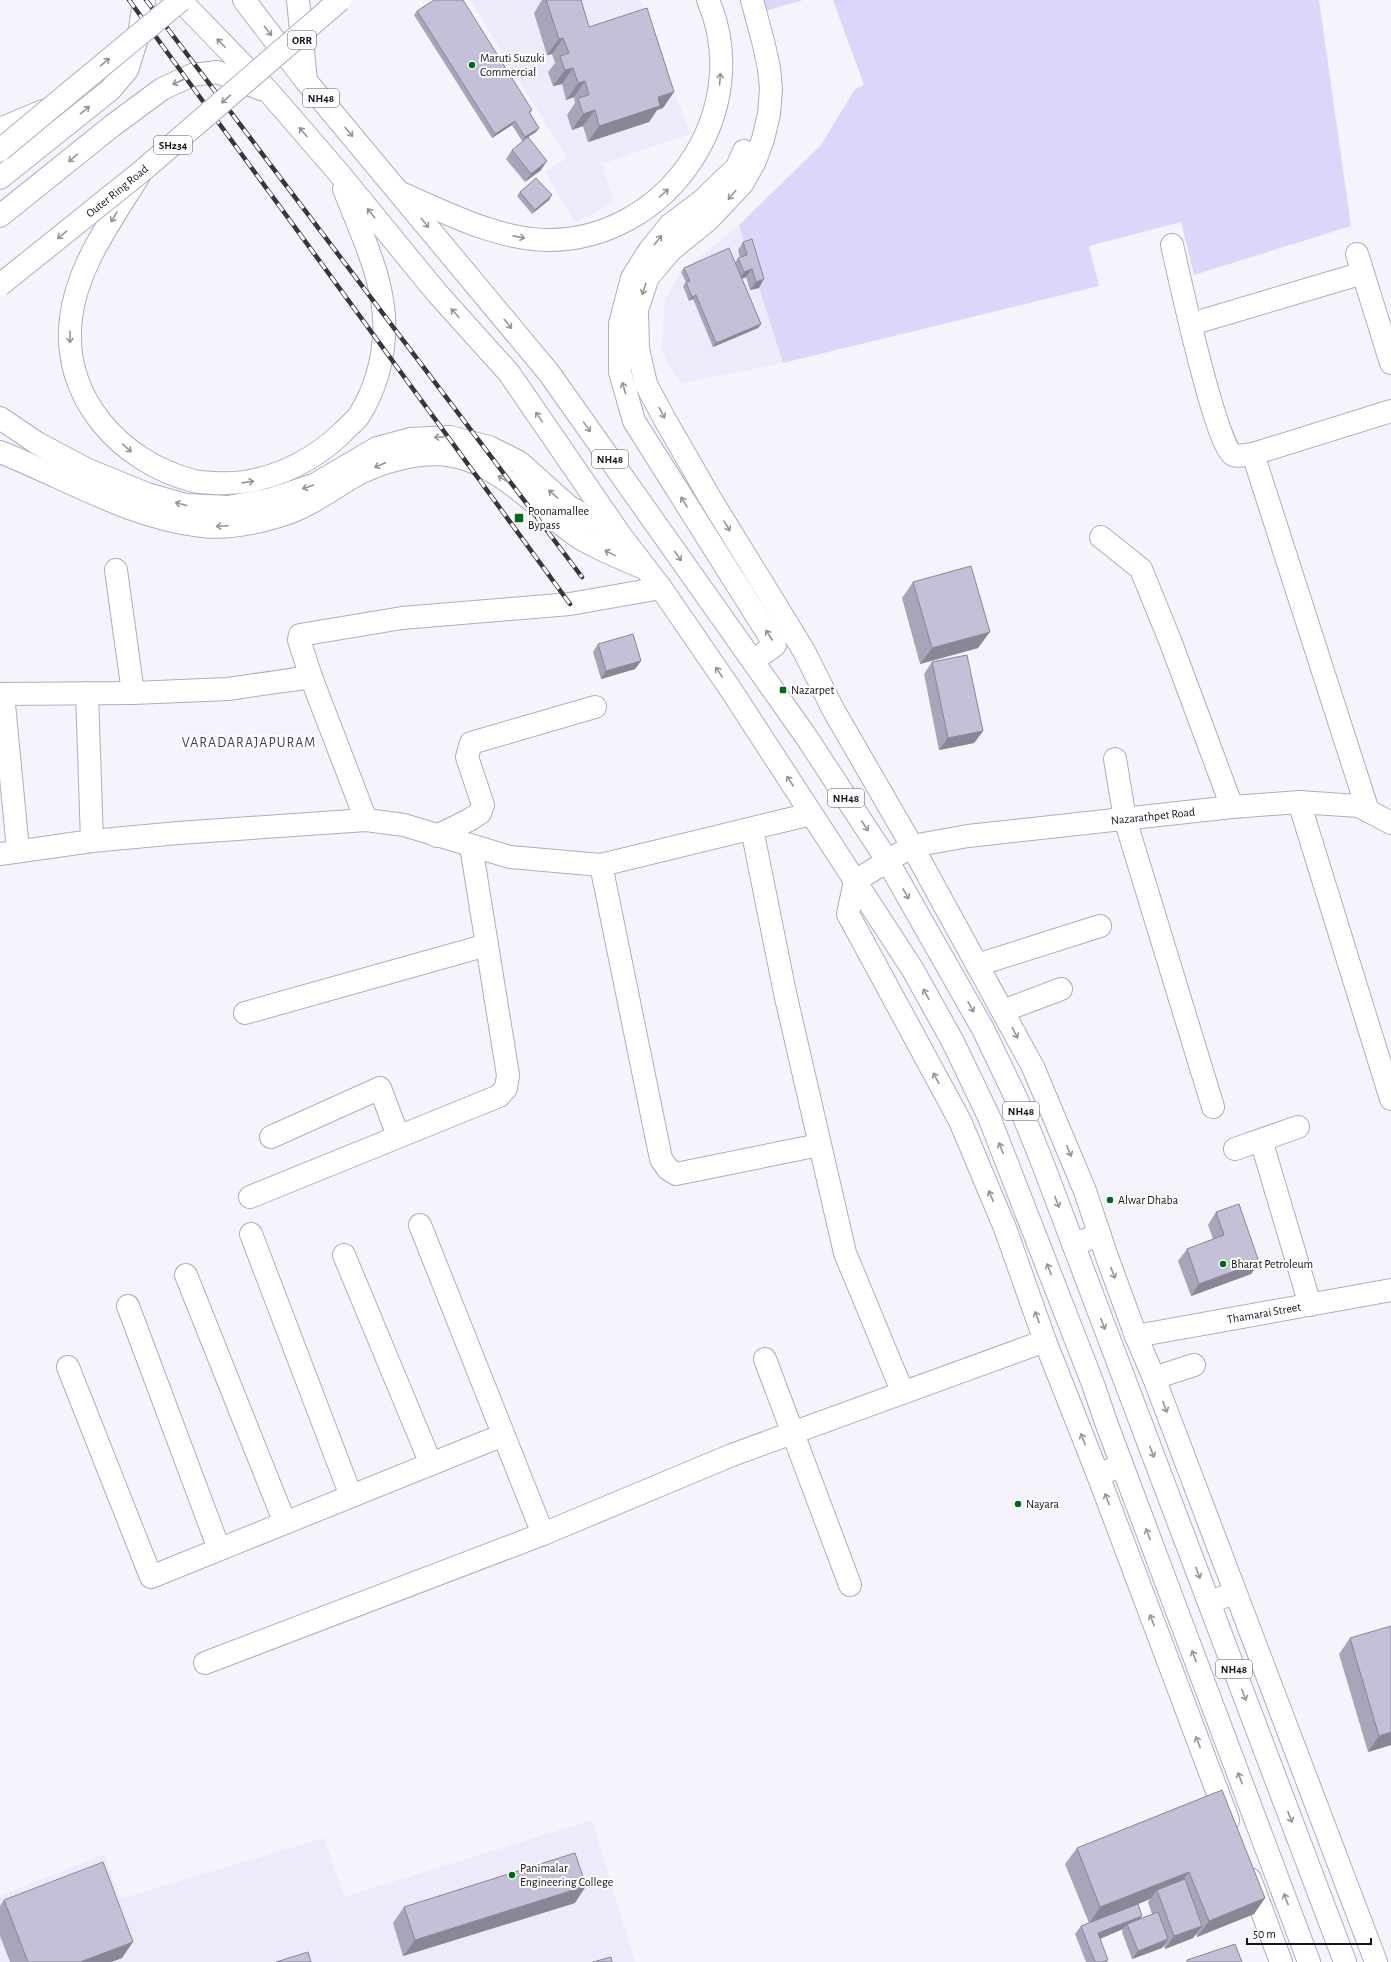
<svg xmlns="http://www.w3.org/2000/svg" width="1391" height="1962" font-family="'Alegreya Sans',sans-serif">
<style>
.built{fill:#edeafc}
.green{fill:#ddd6fb}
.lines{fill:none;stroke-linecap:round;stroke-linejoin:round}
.minor-casing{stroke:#b1acc3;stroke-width:24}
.major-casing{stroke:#b1acc3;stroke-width:24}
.highway-casing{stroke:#b1acc3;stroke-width:24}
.minor{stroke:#fff;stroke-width:22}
.major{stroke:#fff;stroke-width:22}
.highway{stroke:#fff;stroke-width:22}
.rail-casing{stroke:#37363d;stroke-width:4.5}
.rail{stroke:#fff;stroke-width:3;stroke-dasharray:9;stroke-linecap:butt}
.highway-bridge-casing{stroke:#b1acc3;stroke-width:24;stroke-linecap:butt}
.highway-bridge{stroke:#fff;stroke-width:22}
.wall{fill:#a9a5b9;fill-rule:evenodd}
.shaded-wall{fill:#898696}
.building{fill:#c4c0d7;stroke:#898696}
.oneway{stroke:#959598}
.poi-dot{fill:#006a18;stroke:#fff;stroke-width:1.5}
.labels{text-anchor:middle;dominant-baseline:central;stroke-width:4;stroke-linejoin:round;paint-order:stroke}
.shield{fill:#fff;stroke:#5a5a5f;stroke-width:1}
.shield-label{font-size:11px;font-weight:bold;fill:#14131a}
.poi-label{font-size:12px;fill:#14131a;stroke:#fff;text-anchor:start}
.street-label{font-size:12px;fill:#14131a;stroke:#fff}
.quarter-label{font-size:14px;letter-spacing:1px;fill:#423e51;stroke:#fff}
</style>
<rect width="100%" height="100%" fill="#f5f3fc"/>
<!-- built -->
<g class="built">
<polygon points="470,0 641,0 690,134 602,164 614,202 575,223 545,172 567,158"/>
<polygon points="739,225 783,363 682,383 668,366 662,349 665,300 681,272"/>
<polygon points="592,1820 635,1962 0,1962 0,1896 105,1854 120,1899 324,1838 344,1897"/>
</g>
<!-- green -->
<g class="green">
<polygon points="759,0 803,0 762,12"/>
<polygon points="833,0 1319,0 1351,226 1194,275 1181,222 1089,246 1099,286 783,363 739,225 821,145 855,89 864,85"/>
</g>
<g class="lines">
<defs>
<g id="minor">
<path d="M1172,245C1179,276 1215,441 1232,454C1236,458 1247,454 1253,454L1368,811"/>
<polyline points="1357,254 1391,363"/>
<polyline points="1191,324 1363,273"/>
<polyline points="1253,454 1391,411"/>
<polyline points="1101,537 1141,569 1171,643 1232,807"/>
<polyline points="116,570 133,693"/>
<polyline points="87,693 92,841"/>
<polyline points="0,694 133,693 228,689 311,677"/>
<polyline points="3,694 18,850"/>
<polyline points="1115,759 1125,819 1213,1107"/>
<polyline points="1299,802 1391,1099"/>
<polyline points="366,820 311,677 299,640 300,635 402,618 570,604 661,588"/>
<polyline points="752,829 785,993 845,1253 903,1393"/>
<polyline points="437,836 471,819 480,813 483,805 467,757 471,743 595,707"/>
<polyline points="912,846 1033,1067 1085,1191 1107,1257 1136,1336 1154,1378 1376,1962"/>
<polyline points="0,854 92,841 178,833 366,820 404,825 510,857 601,865 811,814"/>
<polyline points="601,865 661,1159 668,1169 676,1174 819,1145"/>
<polyline points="855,881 848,914 960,1121 1005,1228 1045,1341 1098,1475 1228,1820"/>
<polyline points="977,965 1100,926"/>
<polyline points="1003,1011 1061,989"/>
<polyline points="245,1013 487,945"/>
<polyline points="271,1137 380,1088 398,1136"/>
<polyline points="1261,1140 1310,1305"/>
<polyline points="1235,1149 1298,1127"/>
<polyline points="250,1197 499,1096 506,1088 508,1075 471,846"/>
<polyline points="420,1225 543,1534"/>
<polyline points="251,1234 351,1496"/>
<polyline points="344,1255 431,1464"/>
<polyline points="186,1275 285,1523"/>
<polyline points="128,1306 219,1549"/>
<polyline points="1136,1336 1391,1290"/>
<polyline points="765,1359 850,1585"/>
<polyline points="68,1367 151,1577 503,1435"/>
<polyline points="1154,1378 1194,1365"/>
<polyline points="205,1663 543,1534 732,1455 1045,1341"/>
<polyline points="1250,1879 1281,1962"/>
</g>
<g id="major">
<polyline points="298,0 306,81"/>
<polyline points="0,178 110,90 127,70 140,29 144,0"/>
<polyline points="0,216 112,126 162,89 192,75 217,72 261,89"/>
<polyline points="912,846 968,836 1232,807 1299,802 1359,806 1391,823"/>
</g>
<g id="highway">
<polyline points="180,0 268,91 338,172 437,293 509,373 621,536 661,588 731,690 913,970 953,1042 989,1117 1093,1384 1107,1425 1309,1962"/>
<polyline points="244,0 306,81 549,373 805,735 887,860 983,1029 1017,1100 1041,1159 1345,1962"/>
<polyline points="752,0 763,41 769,68 771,89 769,114 763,139 755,161 742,184 708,220 671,250 648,277 637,310 638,349 646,384 664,418 710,498 804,651 834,711 912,846 855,881"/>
<polyline points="0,129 43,111"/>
<polyline points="744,151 737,167 703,200 670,225 649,251 632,278 620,324 620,372 634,421 775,645 753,661"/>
<path d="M141,172C114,217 77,265 71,318C61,397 120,462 194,481C200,483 208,482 214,483C262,486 309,465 343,432C348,426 356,421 360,414C374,391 382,365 384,337C388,286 362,236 344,189"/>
<path d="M403,194C449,214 497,239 547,240C667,241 756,111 708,0"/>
<polyline points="0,418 37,443 88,470 147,494 186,505 228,507 272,499 314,485 377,448 410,439 450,437 489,447 519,462 568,506 617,534"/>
<path d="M0,452C66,478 130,518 202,526C227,529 256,523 279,516C305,509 328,492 351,478C378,462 421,450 453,456C500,464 541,512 580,538C600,550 623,559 644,568"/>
<polyline points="1073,1244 1100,1235"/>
<polyline points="1098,1475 1122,1465"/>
<polyline points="1209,1602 1235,1593"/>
</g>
</defs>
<!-- minor casing -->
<use href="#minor" class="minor-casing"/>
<!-- major casing -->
<use href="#major" class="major-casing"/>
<!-- highway casing -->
<use href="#highway" class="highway-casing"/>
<!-- minor -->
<use href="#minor" class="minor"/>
<!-- major -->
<use href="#major" class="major"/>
<!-- highway -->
<use href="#highway" class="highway"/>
<defs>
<g id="rail">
<polyline points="129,0 570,604"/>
<polyline points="146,0 582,577"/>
</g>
</defs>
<!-- rail casing -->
<use href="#rail" class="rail-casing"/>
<!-- rail -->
<use href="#rail" class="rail"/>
<defs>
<g id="highway-bridge">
<polyline points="0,150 181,0"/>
<polyline points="0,285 142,171 340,0"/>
</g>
</defs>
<!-- highway-bridge casing -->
<use href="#highway-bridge" class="highway-bridge-casing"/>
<!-- highway-bridge -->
<use href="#highway-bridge" class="highway-bridge"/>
</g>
<!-- wall -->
<g class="wall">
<polygon points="542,0 581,0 589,27 663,108 657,110 649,122 588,142 583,126 572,130 567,115 575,103 574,97 566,100 562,84 553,86 548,72 555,63 552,54 547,55 534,13"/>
<polygon points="417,11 532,110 530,113 539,128 536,132 522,141 512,125 492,138 414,15"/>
<polygon points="512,150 541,170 525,182 506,159"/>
<polygon points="520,192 549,200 532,214 517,196"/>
<polygon points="743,242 759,288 750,290 746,277 742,279 761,324 758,328 713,347 693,299 689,301 683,286 686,282 681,272 684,268 735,263 738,258 740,258 738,250"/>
<polygon points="913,582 978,648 920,664 902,598"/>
<polygon points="598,644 641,661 635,669 601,679 593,652"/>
<polygon points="932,662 983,731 974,743 939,750 924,674"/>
<polygon points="1216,1212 1259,1262 1251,1274 1191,1296 1178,1261 1187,1249 1213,1239 1208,1225"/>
<polygon points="1350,1638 1391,1745 1368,1752 1339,1654"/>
<path d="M1222,1790L1265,1898L1254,1914L1197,1937L1196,1934L1193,1938L1165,1949L1164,1945L1162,1948L1132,1959L1122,1932L1123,1929L1100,1939L1107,1962H1086L1075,1934L1081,1926L1089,1923L1065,1864L1077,1848ZM1150,1899L1148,1902L1152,1914L1140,1919L1142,1916L1138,1904Z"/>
<polygon points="4,1900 122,1958 111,1962 10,1962 0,1936 0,1906"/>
<polygon points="575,1903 403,1956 393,1923 404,1907"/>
</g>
<!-- shaded-wall -->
<g class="shaded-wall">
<polygon points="563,38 552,54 547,55 559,39"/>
<polygon points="573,68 562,84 553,86 565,70"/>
<polygon points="585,81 574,97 566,100 578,83"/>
<polygon points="674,92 663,108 657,110 649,122 588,142 599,126 658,97"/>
<polygon points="595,110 583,126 572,130 583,114"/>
<polygon points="515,121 512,125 492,138 495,134"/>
<polygon points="539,128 536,132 522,141 525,137"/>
<polygon points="547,161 541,170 525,182 531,174"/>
<polygon points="552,195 549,200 532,214 535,210"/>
<polygon points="752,269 746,277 738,280 744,272"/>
<polygon points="764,279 759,288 750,290 756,282"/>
<polygon points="696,295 693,299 689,301 692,297"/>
<polygon points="761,324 758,328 713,347 716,343"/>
<polygon points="990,632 978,648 920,664 932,648"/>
<polygon points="641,661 635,669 601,679 606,671"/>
<polygon points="983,731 974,743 939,750 948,738"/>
<polygon points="1259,1262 1251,1274 1191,1296 1199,1284"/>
<polygon points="1391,1732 1391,1745 1368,1752 1379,1736"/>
<polygon points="1189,1872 1177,1888 1157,1890 1150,1899 1089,1924 1100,1907"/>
<polygon points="586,1886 575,1903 403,1956 415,1940"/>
<polygon points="1265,1898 1254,1914 1197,1937 1209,1921"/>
<polygon points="1142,1916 1136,1924 1127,1924 1123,1929 1092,1942 1098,1933"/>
<polygon points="1202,1926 1193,1938 1165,1949 1174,1936"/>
<polygon points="1168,1939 1162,1948 1132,1959 1138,1951"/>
<polygon points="133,1942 122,1958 111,1962 80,1962"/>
</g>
<!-- building -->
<g class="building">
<polygon points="434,0 463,0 532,110 529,112 539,128 525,137 515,121 495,134 417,11"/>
<polygon points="546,0 581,0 589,27 647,8 674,92 658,97 660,106 599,126 595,110 583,114 578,98 589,95 585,81 578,83 573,68 565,70 560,56 569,53 563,38 559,39"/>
<polygon points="528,137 547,161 531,174 512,150"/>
<polygon points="536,178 552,195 535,210 520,192"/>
<polygon points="752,239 764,279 756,282 752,269 744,272 738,258 747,255 743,242"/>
<polygon points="729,248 761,324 716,343 696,295 692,297 686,282 690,281 684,268"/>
<polygon points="971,566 990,632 932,648 913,582"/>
<polygon points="633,634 641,661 606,671 598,644"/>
<polygon points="967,655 983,731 948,738 932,662"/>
<polygon points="1239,1204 1259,1262 1199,1284 1187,1249 1224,1235 1216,1212"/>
<polygon points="1391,1626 1391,1732 1379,1736 1350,1638"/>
<polygon points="1222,1790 1265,1898 1209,1921 1189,1872 1100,1907 1077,1848"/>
<polygon points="575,1853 586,1886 415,1940 404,1907"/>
<polygon points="103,1862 133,1942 80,1962 28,1962 4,1900"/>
<polygon points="1185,1879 1202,1926 1174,1936 1157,1890"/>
<polygon points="1138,1904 1142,1916 1098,1933 1108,1960 1103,1962 1095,1962 1081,1926"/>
<polygon points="1158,1912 1168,1939 1138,1951 1127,1924"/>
<polygon points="1235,1944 1242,1962 1187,1962 1187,1960"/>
<polygon points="308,1952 311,1962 276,1962"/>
<polygon points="611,1957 612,1962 593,1962"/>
</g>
<!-- one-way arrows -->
<defs><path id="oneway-shaft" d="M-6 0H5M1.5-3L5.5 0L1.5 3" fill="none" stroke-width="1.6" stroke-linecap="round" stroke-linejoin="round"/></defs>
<g class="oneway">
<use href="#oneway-shaft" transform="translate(268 31) rotate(52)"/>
<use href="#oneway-shaft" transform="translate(221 43) rotate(-134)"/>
<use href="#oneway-shaft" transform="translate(105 62) rotate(-40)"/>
<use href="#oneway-shaft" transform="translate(720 79) rotate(-86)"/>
<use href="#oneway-shaft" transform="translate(178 82) rotate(156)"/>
<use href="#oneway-shaft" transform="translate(226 99) rotate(139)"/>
<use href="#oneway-shaft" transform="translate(85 110) rotate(-39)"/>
<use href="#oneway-shaft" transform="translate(303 132) rotate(-131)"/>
<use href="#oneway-shaft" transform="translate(349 132) rotate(50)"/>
<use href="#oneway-shaft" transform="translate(73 158) rotate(141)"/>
<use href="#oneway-shaft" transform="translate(664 193) rotate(-42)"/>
<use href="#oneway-shaft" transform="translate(732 195) rotate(130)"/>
<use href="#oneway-shaft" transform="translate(371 213) rotate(-129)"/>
<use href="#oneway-shaft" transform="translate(114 217) rotate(121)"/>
<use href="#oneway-shaft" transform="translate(425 223) rotate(51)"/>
<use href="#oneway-shaft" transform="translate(62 235) rotate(141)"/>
<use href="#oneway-shaft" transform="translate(519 237) rotate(11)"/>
<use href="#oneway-shaft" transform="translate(658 240) rotate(-51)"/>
<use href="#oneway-shaft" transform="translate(644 289) rotate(108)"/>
<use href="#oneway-shaft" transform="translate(455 313) rotate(-132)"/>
<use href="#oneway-shaft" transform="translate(508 324) rotate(51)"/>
<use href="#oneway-shaft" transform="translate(70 337) rotate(90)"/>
<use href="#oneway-shaft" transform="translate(624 388) rotate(-106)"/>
<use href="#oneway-shaft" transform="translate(662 413) rotate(62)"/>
<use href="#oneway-shaft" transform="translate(539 417) rotate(-125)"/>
<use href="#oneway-shaft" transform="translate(587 427) rotate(55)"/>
<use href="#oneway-shaft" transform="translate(440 437) rotate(177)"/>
<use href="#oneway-shaft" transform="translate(127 448) rotate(42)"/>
<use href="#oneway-shaft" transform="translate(380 465) rotate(157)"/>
<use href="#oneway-shaft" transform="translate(503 479) rotate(-149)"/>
<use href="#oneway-shaft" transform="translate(248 482) rotate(-8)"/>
<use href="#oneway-shaft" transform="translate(308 487) rotate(161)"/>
<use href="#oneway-shaft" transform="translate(553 494) rotate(-139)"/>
<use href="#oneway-shaft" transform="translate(684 502) rotate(-122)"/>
<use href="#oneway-shaft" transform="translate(181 504) rotate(-165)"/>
<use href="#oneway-shaft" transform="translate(222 526) rotate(177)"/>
<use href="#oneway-shaft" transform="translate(727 526) rotate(59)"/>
<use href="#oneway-shaft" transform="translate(610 553) rotate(-154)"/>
<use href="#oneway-shaft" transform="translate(678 556) rotate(55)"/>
<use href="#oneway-shaft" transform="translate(769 635) rotate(-123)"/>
<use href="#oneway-shaft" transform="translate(719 672) rotate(-124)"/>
<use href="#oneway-shaft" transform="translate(790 781) rotate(-123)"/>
<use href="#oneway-shaft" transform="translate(865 826) rotate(57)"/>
<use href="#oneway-shaft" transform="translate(906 894) rotate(60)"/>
<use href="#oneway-shaft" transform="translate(926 994) rotate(-119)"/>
<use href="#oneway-shaft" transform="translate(971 1007) rotate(61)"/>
<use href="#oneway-shaft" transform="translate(1015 1033) rotate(62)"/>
<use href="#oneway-shaft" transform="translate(936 1078) rotate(-118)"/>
<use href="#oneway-shaft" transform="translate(1001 1148) rotate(-112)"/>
<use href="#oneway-shaft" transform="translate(1069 1151) rotate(67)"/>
<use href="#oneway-shaft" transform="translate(991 1196) rotate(-113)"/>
<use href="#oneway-shaft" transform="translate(1057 1202) rotate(69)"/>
<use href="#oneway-shaft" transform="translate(1049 1269) rotate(-111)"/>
<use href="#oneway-shaft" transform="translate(1113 1273) rotate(69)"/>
<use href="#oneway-shaft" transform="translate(1037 1317) rotate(-110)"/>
<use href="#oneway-shaft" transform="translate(1103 1324) rotate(69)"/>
<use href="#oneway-shaft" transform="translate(1165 1407) rotate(69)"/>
<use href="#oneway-shaft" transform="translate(1083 1439) rotate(-111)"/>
<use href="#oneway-shaft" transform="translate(1152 1452) rotate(69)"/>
<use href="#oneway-shaft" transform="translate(1107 1499) rotate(-111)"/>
<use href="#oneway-shaft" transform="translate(1148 1534) rotate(-111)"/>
<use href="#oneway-shaft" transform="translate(1198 1573) rotate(69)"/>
<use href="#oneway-shaft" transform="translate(1152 1620) rotate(-111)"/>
<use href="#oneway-shaft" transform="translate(1194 1656) rotate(-111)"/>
<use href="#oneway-shaft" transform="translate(1244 1695) rotate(69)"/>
<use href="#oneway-shaft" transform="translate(1198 1742) rotate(-111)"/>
<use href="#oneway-shaft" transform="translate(1240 1778) rotate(-111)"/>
<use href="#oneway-shaft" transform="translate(1290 1817) rotate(69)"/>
<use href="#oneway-shaft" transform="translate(1286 1899) rotate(-111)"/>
</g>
<!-- markers -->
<g class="poi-dot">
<circle cx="472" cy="65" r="4"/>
<rect x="514" y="513" width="10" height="10" rx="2"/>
<rect x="779" y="686" width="8" height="8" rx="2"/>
<circle cx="1110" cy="1200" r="4"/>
<circle cx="1223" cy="1264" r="4"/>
<circle cx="1018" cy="1504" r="4"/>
<circle cx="512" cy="1875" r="4"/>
</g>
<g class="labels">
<!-- shield labels -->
<g class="shield">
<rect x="288" y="31" width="28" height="18" rx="3"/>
<rect x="303" y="89" width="36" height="18" rx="3"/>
<rect x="154" y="136" width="38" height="18" rx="3"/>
<rect x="592" y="450" width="36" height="18" rx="3"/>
<rect x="828" y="789" width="36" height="18" rx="3"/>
<rect x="1003" y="1102" width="36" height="18" rx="3"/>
<rect x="1216" y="1660" width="36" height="18" rx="3"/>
</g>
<g class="shield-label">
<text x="302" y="40">ORR</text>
<text x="321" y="98">NH48</text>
<text x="173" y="145">SH234</text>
<text x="610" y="459">NH48</text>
<text x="846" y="798">NH48</text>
<text x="1021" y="1111">NH48</text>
<text x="1234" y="1669">NH48</text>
</g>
<!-- poi labels -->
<g class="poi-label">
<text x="480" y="58">Maruti Suzuki<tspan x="480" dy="14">Commercial</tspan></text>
<text x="528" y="511">Poonamallee<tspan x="528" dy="14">Bypass</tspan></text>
<text x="791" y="690">Nazarpet</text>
<text x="1118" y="1200">Alwar Dhaba</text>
<text x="1231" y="1264">Bharat Petroleum</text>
<text x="1026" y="1504">Nayara</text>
<text x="520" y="1868">Panimalar<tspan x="520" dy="14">Engineering College</tspan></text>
</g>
<!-- street labels -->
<g class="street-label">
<text transform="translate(117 191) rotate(-39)">Outer Ring Road</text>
<text transform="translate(1153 816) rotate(-6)">Nazarathpet Road</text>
<text transform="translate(1264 1313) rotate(-10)">Thamarai Street</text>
</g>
<!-- quarter labels -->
<g class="quarter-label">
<text x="249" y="743">VARADARAJAPURAM</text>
</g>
</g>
<!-- scale -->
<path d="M1247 1938v6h124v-6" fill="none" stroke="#14131a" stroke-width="2"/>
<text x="1253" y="1938" font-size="12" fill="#14131a" stroke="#ffffff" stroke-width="3" paint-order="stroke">50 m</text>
</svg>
